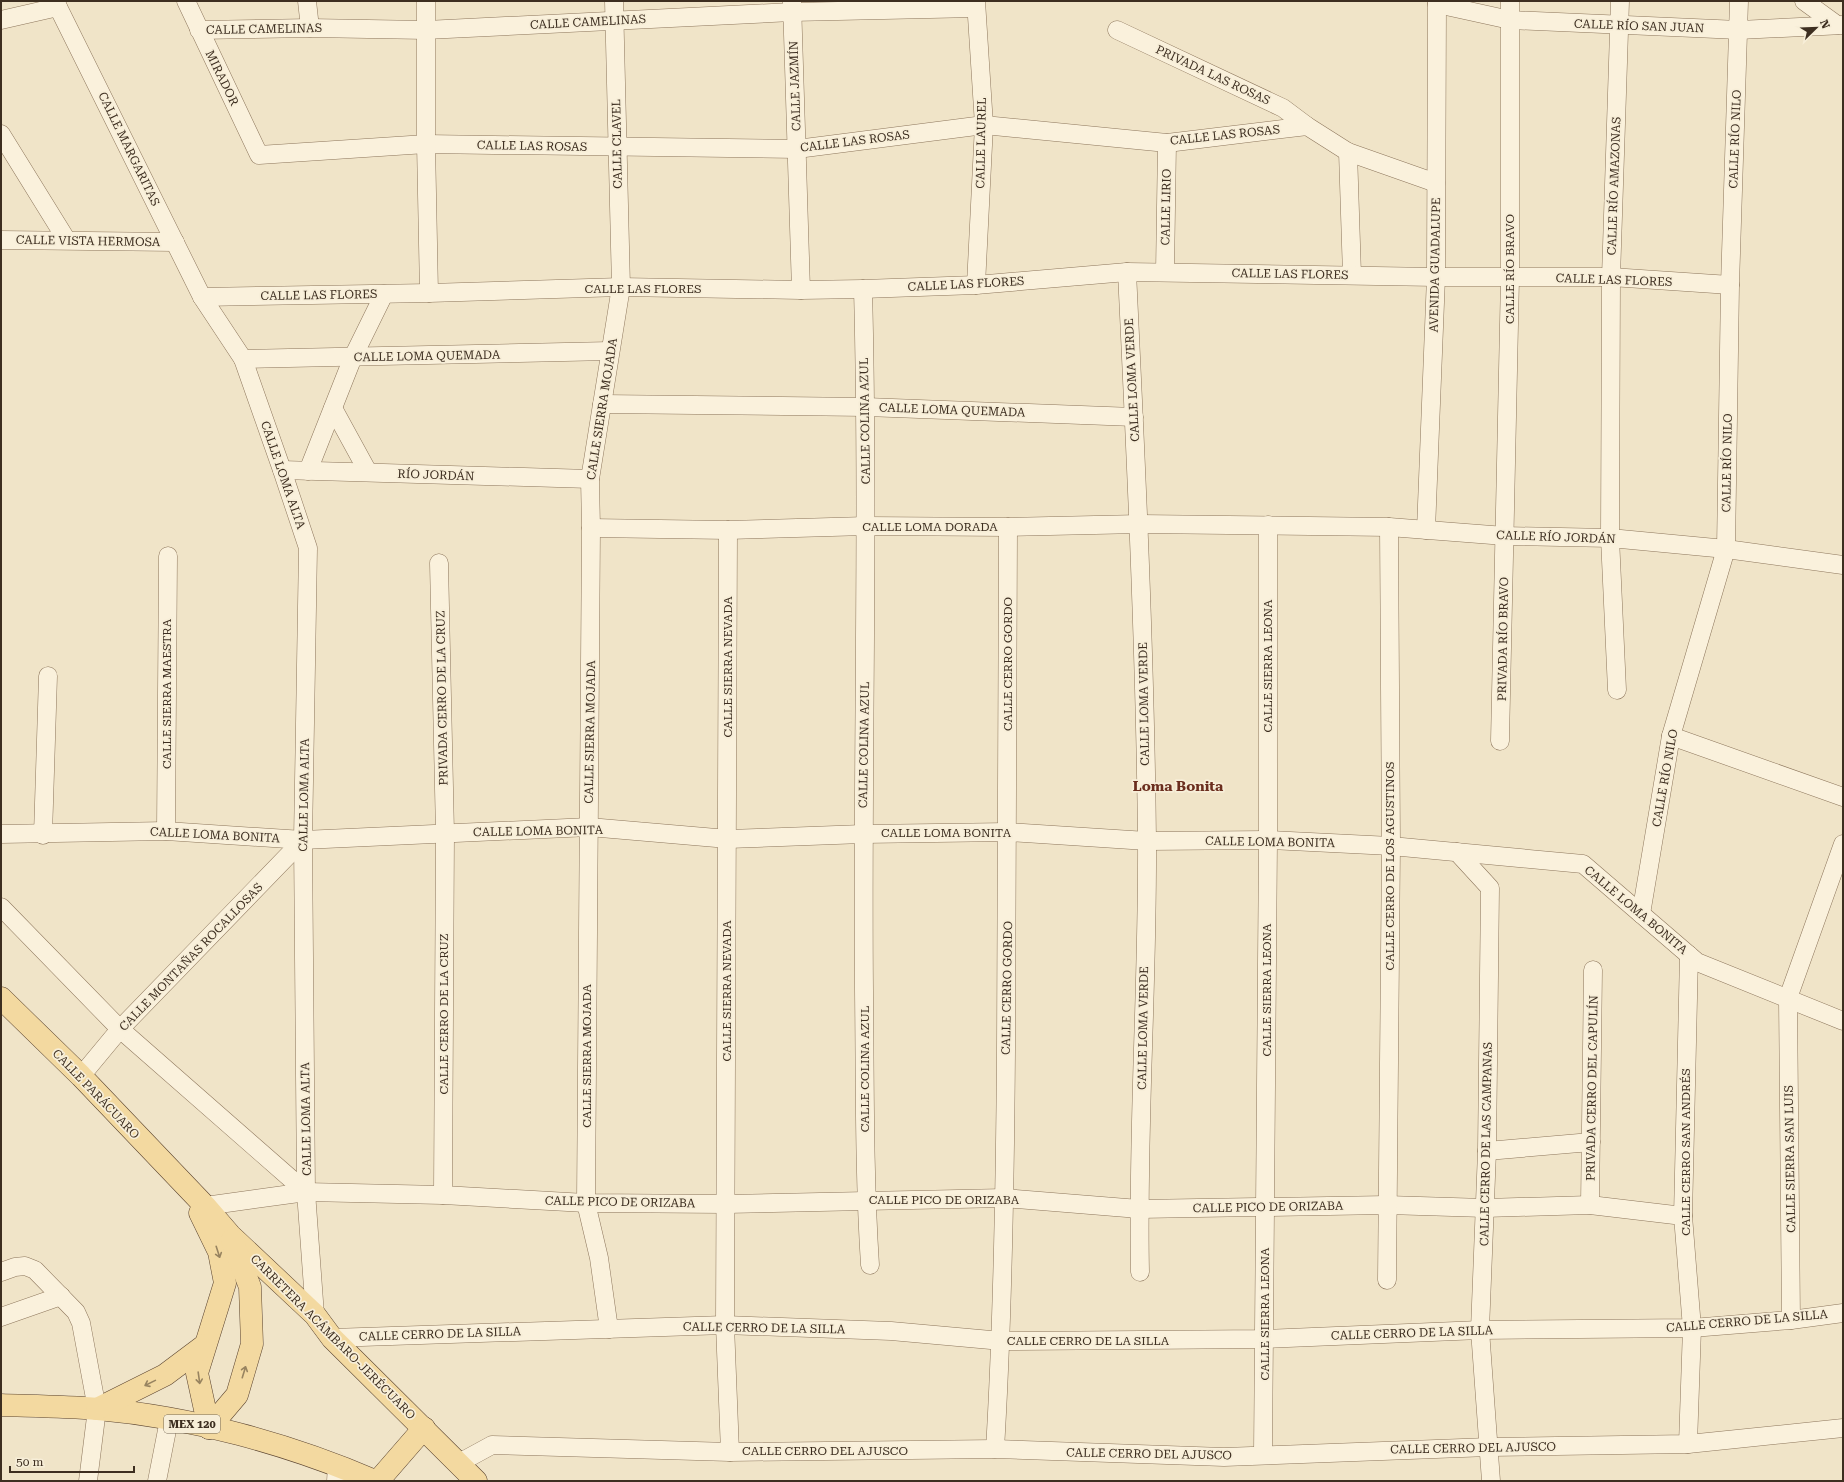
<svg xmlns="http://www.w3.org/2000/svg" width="1844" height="1482" font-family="'Roboto Serif',serif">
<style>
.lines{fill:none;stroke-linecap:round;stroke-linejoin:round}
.minor-casing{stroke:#8d765c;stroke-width:19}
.major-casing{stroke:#5b4430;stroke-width:23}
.minor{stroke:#faf1dc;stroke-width:18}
.major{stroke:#f3d9a0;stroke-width:22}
.oneway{stroke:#988460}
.labels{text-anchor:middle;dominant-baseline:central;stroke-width:3.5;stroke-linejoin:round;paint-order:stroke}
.shield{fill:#f7eed8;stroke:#756857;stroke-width:1}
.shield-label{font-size:11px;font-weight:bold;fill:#3d2e20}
.street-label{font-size:12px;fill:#3d2e20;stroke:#f7eed8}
.quarter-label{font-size:14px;font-weight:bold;fill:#6b2e1e;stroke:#f7eed8}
</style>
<rect width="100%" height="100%" fill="#f0e4c8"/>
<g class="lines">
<defs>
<g id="minor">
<polyline points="55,1 202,297 243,359 282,470 308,548 303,840 306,1192 315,1315"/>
<polyline points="186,1 259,155 426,144 797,149 984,125 1167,143 1307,126 1348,152 1436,183"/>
<polyline points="307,1 310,28"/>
<polyline points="426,1 426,144 429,293"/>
<polyline points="1804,1 1837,25"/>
<polyline points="792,2 801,290"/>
<polyline points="1437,4 1510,20 1739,30 1843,25"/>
<polyline points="1,20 58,7"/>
<polyline points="199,30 310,28 426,30 792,12 976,8"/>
<polyline points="1117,30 1283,108 1307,126"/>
<polyline points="1,134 66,239"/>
<polyline points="1348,152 1352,275"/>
<polyline points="1,240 175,242"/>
<path d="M1127,272C1136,461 1145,650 1147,840C1148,984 1137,1128 1140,1272"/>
<polyline points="1165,272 1167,143"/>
<polyline points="976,285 984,125 976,1"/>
<path d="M863,289C869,523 862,756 864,990C865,1082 864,1173 870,1265"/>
<polyline points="202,297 429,293 621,287 801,290 863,289 976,285 1127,272 1436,277 1611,277 1730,285"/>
<polyline points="243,359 610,351"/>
<polyline points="602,404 866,407 1134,417"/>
<polyline points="333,408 368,472"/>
<polyline points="282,470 590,479"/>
<polyline points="308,471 353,357 384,294"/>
<polyline points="591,528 728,530 866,526 1008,527 1140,524 1389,527 1505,536 1610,538 1726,549 1843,565"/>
<polyline points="728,530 725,1325 730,1452"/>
<polyline points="1426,530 1436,277 1437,1"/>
<polyline points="439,563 445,833 443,1195"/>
<polyline points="1617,690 1610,538 1611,277 1620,1"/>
<polyline points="1671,736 1843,797"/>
<polyline points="1500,741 1510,278 1510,1"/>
<polyline points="166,831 168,556"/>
<polyline points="1,834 166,831 303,840 589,827 728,839 863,834 1008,832 1147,841 1268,840 1391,846 1583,864 1697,962 1843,1021"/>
<polyline points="43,835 48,676"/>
<polyline points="1457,852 1490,888 1487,1151 1480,1330 1491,1481"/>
<polyline points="1,907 120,1029 306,1192"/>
<polyline points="1641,914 1671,736 1726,549 1730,285 1739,1"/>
<polyline points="81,1076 120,1029 303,840"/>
<polyline points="1487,1151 1591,1142"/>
<polyline points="1590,1205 1593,970"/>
<polyline points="205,1206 306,1192 443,1195 586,1203 726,1204 1004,1198 1139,1209 1387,1205 1485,1208 1590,1205 1683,1216"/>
<polyline points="1,1272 15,1267 25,1266 35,1270 76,1312 81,1323 97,1409 88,1481"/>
<polyline points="1387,1280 1391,846 1389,527"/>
<polyline points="1,1317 61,1296"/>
<polyline points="1791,1320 1788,998 1843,844"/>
<polyline points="609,1329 599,1258 586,1203 591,528 590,479 621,287 614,1"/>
<polyline points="332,1338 725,1325 891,1331 1002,1341 1265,1339 1480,1330 1692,1328 1791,1320 1843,1313"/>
<polyline points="1688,1444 1692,1328 1683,1216 1689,955"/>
<path d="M995,1449C1003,1317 1005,1184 1006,1051C1008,876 1008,701 1008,527"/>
<polyline points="1263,1454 1268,840 1268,525"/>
<polyline points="459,1463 492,1445 730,1452 995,1449 1224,1457 1489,1447 1688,1444 1843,1428"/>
<polyline points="157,1481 169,1420"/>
<polyline points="336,1481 337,1465"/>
</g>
<g id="major">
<polyline points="1,998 81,1076 205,1206 230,1235 315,1315 332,1338 476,1481"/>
<polyline points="200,1213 219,1252 225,1283 197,1373 209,1428"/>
<path d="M1,1405C33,1406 66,1406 98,1409C191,1417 289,1444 375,1481"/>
<polyline points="97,1409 165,1375 205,1345"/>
<polyline points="209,1428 237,1395 252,1344 250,1287 232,1240"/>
<polyline points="378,1481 424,1428"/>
</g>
</defs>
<!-- minor casing -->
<use href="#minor" class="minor-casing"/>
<!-- major casing -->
<use href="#major" class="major-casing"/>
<!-- minor -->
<use href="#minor" class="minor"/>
<!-- major -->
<use href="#major" class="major"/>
</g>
<!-- one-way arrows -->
<defs><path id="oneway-shaft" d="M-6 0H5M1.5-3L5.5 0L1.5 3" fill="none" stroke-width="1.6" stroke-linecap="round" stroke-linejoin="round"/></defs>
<g class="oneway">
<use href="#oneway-shaft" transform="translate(218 1252) rotate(72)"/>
<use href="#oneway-shaft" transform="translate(244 1372) rotate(-73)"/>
<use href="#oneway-shaft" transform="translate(199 1378) rotate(82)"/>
<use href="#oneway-shaft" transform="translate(150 1383) rotate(154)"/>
</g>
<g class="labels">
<!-- shield labels -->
<rect class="shield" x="164" y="1415" width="56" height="18" rx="3"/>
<g class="shield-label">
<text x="192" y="1424">MEX 120</text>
</g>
<!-- street labels -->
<g class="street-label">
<text transform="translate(588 22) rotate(-3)">CALLE CAMELINAS</text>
<text transform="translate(1639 26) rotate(2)">CALLE RÍO SAN JUAN</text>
<text transform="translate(264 29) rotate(-1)">CALLE CAMELINAS</text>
<text transform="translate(1213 75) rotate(25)">PRIVADA LAS ROSAS</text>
<text transform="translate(222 78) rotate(64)">MIRADOR</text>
<text transform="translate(795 86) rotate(-92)">CALLE JAZMÍN</text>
<text transform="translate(1225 135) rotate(-6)">CALLE LAS ROSAS</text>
<text transform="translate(1735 139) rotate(-88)">CALLE RÍO NILO</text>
<text transform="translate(855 141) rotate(-7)">CALLE LAS ROSAS</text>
<text transform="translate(981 143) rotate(-89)">CALLE LAUREL</text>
<text transform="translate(617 144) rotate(-91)">CALLE CLAVEL</text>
<text transform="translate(532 146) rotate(1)">CALLE LAS ROSAS</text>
<text transform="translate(129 149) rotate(64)">CALLE MARGARITAS</text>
<text transform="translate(1614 186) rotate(-88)">CALLE RÍO AMAZONAS</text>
<text transform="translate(1166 207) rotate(-89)">CALLE LIRIO</text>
<text transform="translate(88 241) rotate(1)">CALLE VISTA HERMOSA</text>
<text transform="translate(1435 265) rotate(-89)">AVENIDA GUADALUPE</text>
<text transform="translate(1510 269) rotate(-90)">CALLE RÍO BRAVO</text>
<text transform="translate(1290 274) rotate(1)">CALLE LAS FLORES</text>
<text transform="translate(1614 280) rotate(2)">CALLE LAS FLORES</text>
<text transform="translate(966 284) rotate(-3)">CALLE LAS FLORES</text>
<text x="643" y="289">CALLE LAS FLORES</text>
<text transform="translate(319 295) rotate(-1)">CALLE LAS FLORES</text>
<text transform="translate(427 356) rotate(-1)">CALLE LOMA QUEMADA</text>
<text transform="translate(1132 380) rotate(-93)">CALLE LOMA VERDE</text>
<text transform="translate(602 409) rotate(-81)">CALLE SIERRA MOJADA</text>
<text transform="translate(952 410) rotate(2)">CALLE LOMA QUEMADA</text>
<text transform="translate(865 421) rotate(-91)">CALLE COLINA AZUL</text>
<text transform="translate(1727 463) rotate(-89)">CALLE RÍO NILO</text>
<text transform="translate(283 475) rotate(71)">CALLE LOMA ALTA</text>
<text transform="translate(436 475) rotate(2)">RÍO JORDÁN</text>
<text x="930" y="527">CALLE LOMA DORADA</text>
<text transform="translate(1556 537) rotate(2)">CALLE RÍO JORDÁN</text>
<text transform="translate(1503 639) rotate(-89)">PRIVADA RÍO BRAVO</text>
<text transform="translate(1008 664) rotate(-90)">CALLE CERRO GORDO</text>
<text transform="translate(1268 666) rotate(-90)">CALLE SIERRA LEONA</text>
<text transform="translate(728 667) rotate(-90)">CALLE SIERRA NEVADA</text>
<text transform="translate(167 694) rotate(-90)">CALLE SIERRA MAESTRA</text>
<text transform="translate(442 698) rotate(-91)">PRIVADA CERRO DE LA CRUZ</text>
<text transform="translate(1144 704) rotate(-91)">CALLE LOMA VERDE</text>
<text transform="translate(590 732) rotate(-89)">CALLE SIERRA MOJADA</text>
<text transform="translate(864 745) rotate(-89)">CALLE COLINA AZUL</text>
<text transform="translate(1665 778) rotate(-80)">CALLE RÍO NILO</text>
<text transform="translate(304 795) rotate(-89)">CALLE LOMA ALTA</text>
<text transform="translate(538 831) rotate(-1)">CALLE LOMA BONITA</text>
<text x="946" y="833">CALLE LOMA BONITA</text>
<text transform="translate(215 835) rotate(3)">CALLE LOMA BONITA</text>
<text transform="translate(1270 842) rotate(1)">CALLE LOMA BONITA</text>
<text transform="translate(1390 866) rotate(-90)">CALLE CERRO DE LOS AGUSTINOS</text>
<text transform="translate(1636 910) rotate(40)">CALLE LOMA BONITA</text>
<text transform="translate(191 957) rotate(-46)">CALLE MONTAÑAS ROCALLOSAS</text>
<text transform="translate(1007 988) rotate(-89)">CALLE CERRO GORDO</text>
<text transform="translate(1267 990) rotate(-90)">CALLE SIERRA LEONA</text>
<text transform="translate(727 991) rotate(-90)">CALLE SIERRA NEVADA</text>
<text transform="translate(444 1014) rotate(-90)">CALLE CERRO DE LA CRUZ</text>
<text transform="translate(1143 1028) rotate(-89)">CALLE LOMA VERDE</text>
<text transform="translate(587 1056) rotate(-90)">CALLE SIERRA MOJADA</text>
<text transform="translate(865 1069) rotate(-90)">CALLE COLINA AZUL</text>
<text transform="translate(1592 1088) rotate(-89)">PRIVADA CERRO DEL CAPULÍN</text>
<text transform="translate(96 1094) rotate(46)">CALLE PARÁCUARO</text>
<text transform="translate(306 1119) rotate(-91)">CALLE LOMA ALTA</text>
<text transform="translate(1486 1144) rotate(-89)">CALLE CERRO DE LAS CAMPANAS</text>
<text transform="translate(1686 1152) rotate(-90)">CALLE CERRO SAN ANDRÉS</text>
<text transform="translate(1790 1159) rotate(-91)">CALLE SIERRA SAN LUIS</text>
<text x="944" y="1200">CALLE PICO DE ORIZABA</text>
<text transform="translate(620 1202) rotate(1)">CALLE PICO DE ORIZABA</text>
<text transform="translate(1268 1207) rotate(-1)">CALLE PICO DE ORIZABA</text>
<text transform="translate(1265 1314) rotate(-90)">CALLE SIERRA LEONA</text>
<text transform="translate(1747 1321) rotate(-5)">CALLE CERRO DE LA SILLA</text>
<text transform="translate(764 1328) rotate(1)">CALLE CERRO DE LA SILLA</text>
<text transform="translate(1412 1333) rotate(-2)">CALLE CERRO DE LA SILLA</text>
<text transform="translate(440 1334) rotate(-2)">CALLE CERRO DE LA SILLA</text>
<text transform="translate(333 1337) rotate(45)">CARRETERA ACÁMBARO-JERÉCUARO</text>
<text x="1088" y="1341">CALLE CERRO DE LA SILLA</text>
<text transform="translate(1473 1448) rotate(-1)">CALLE CERRO DEL AJUSCO</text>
<text x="825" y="1451">CALLE CERRO DEL AJUSCO</text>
<text transform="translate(1149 1454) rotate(1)">CALLE CERRO DEL AJUSCO</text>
</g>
<!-- quarter labels -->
<g class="quarter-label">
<text x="1178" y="786">Loma Bonita</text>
</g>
</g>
<!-- border -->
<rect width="1844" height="1482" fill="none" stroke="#3d2e20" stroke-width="4"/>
<!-- north arrow -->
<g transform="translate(1816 28) rotate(67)" stroke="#f7eed8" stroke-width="3" paint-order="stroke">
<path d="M0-3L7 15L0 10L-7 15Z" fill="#3d2e20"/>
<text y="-6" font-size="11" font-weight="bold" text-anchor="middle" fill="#3d2e20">N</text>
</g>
<!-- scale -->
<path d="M10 1466v6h124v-6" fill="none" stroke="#3d2e20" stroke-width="2"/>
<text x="16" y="1466" font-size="12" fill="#3d2e20" stroke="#f7eed8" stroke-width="3" paint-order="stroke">50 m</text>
</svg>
